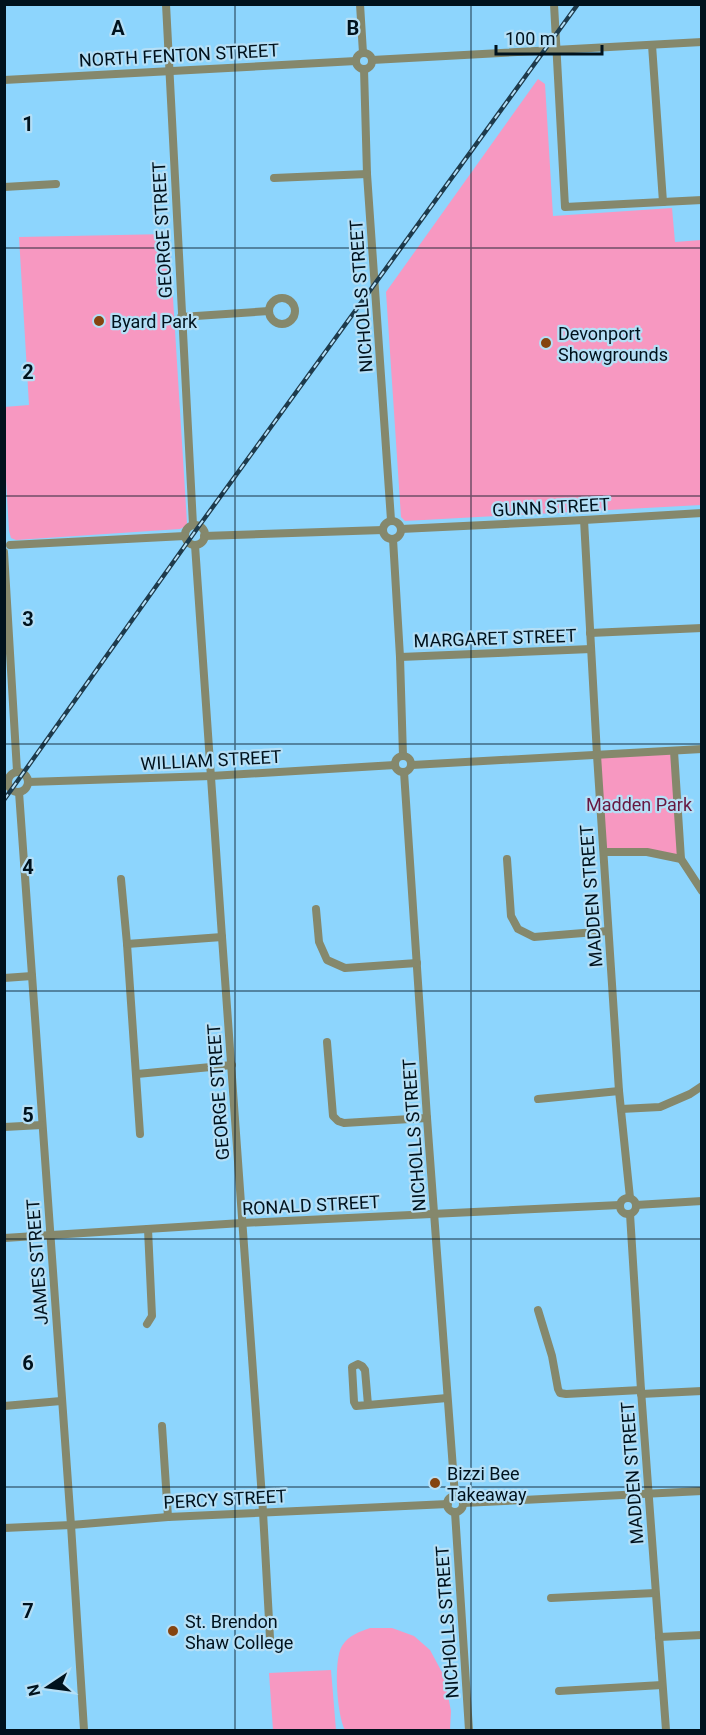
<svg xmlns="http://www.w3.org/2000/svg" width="706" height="1735" font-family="Roboto,sans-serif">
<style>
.park{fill:#f798c1}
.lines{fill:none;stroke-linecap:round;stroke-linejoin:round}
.minor{stroke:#85886c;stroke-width:8}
.rail-casing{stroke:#1e3b4c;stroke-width:4.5}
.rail{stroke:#b5dff6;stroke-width:2;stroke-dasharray:7;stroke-linecap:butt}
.grid{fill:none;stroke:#00121d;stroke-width:1.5;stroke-opacity:0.55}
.poi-dot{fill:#854410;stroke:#b5dff6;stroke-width:2}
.labels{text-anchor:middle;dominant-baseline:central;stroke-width:4.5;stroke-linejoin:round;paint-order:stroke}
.street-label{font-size:18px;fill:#00121d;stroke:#b5dff6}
.poi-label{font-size:18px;fill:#00121d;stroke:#b5dff6;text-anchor:start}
.park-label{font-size:18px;fill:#671841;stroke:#b5dff6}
.grid-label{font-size:20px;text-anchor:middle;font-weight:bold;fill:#00121d;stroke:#b5dff6;stroke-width:4.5;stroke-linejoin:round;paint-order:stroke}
</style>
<rect width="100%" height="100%" fill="#8dd5fd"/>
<!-- park -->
<g class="park">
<polygon points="538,79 545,84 553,216 672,208 675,242 701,240 701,505 405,521 401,517 386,292"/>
<polygon points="169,234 187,523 186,526 180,529 16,540 11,538 9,531 5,462 4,407 29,405 19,237"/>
<polygon points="674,751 681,859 647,852 604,852 597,755"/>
<path d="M370,1628H392L414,1636L430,1650L444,1676L451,1711L450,1730H345C337,1716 333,1660 342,1646C349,1635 359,1632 370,1628Z"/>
<polygon points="331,1670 336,1730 273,1730 269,1673"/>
</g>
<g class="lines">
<!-- minor -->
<g class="minor">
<polyline points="166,4 193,525"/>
<polyline points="360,4 363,53"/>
<polyline points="554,4 565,207 702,200"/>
<polyline points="652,45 663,202"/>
<circle cx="364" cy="61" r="8"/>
<polyline points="372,60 702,42"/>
<polyline points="364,69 367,174 391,520"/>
<polyline points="4,80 356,61"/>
<polyline points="274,178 367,174"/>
<polyline points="4,187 56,184"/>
<circle cx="282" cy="311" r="13"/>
<polyline points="181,317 269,311"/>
<polyline points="584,520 597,755 619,1091 630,1198"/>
<circle cx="392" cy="530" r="9"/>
<circle cx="195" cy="535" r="10"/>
<polyline points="401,529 584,520 702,513"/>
<polyline points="204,536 383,530"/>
<polyline points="393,539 400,657 403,756"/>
<polyline points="10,545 185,536"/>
<polyline points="195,545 222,937 263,1512 270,1638"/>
<polyline points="4,552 17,771"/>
<polyline points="590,633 702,628"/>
<polyline points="400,657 591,649"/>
<polyline points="674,751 681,859"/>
<circle cx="403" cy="764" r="8"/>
<polyline points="412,765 702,749"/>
<circle cx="18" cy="782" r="10"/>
<polyline points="404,772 427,1118 455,1496"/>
<polyline points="28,782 211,776 395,765"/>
<polyline points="19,792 71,1525 84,1730"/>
<polyline points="604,852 647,852 681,859 702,891"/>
<polyline points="507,859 511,916 518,929 534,937 608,931"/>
<polyline points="121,879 127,944 140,1134"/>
<polyline points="316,909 319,942 327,960 345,968 417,963"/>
<polyline points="127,944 222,937"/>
<polyline points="4,978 32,976"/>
<polyline points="327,1042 333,1116 338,1121 344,1123 427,1118"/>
<polyline points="137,1074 232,1065"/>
<polyline points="538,1099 619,1091"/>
<polyline points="621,1109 660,1107 690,1094 702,1086"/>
<polyline points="4,1127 42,1125"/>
<circle cx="628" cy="1206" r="8"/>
<polyline points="636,1205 702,1201"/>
<polyline points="630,1214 641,1390 666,1730"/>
<polyline points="4,1238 242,1223 620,1205"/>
<polyline points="538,1310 552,1356 558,1389 560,1393 566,1394 641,1390"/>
<polyline points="147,1324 152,1316 148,1229"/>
<polyline points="641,1394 702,1391"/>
<polyline points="368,1405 365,1370 362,1366 358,1364 352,1367 354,1402 356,1406 368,1405 447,1398"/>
<polyline points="4,1406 61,1401"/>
<polyline points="162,1426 168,1517"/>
<circle cx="455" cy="1504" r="8"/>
<polyline points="463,1503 702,1491"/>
<polyline points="455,1512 469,1730"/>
<polyline points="4,1528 71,1525 168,1517 448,1504"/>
<polyline points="551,1598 655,1593"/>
<polyline points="659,1637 702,1635"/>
<polyline points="559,1691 662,1685"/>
</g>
<defs>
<polyline id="rail" points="4,800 199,526 578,4"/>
</defs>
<!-- rail casing -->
<use href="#rail" class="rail-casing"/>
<!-- rail -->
<use href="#rail" class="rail"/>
</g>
<!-- grid -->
<path class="grid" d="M235,4V1730M471,4V1730M4,248H702M4,496H702M4,744H702M4,991H702M4,1239H702M4,1487H702"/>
<!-- markers -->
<g class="poi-dot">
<circle cx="99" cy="321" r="6"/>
<circle cx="546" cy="343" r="6"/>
<circle cx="435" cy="1483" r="6"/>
<circle cx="173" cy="1631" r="6"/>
</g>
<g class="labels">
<!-- street labels -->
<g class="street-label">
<text transform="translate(179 55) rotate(-3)">NORTH FENTON STREET</text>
<text transform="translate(162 230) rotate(-93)">GEORGE STREET</text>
<text transform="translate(361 296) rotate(-94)">NICHOLLS STREET</text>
<text transform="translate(551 507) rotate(-3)">GUNN STREET</text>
<text transform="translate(495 638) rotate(-2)">MARGARET STREET</text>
<text transform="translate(211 760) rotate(-3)">WILLIAM STREET</text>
<text transform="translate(591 896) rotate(-94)">MADDEN STREET</text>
<text transform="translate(218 1092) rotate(-94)">GEORGE STREET</text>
<text transform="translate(414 1135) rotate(-94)">NICHOLLS STREET</text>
<text transform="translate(311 1205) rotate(-3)">RONALD STREET</text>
<text transform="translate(37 1262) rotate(-94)">JAMES STREET</text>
<text transform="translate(632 1473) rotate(-94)">MADDEN STREET</text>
<text transform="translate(225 1499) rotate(-3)">PERCY STREET</text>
<text transform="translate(447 1622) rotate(-94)">NICHOLLS STREET</text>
</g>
<!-- poi labels -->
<g class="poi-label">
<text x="111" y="321">Byard Park</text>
<text x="558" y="333">Devonport<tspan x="558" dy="21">Showgrounds</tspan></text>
<text x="447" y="1473">Bizzi Bee<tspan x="447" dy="21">Takeaway</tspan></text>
<text x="185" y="1621">St. Brendon<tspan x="185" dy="21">Shaw College</tspan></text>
</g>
<!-- park labels -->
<g class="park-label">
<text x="639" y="804">Madden Park</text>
</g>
</g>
<g class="grid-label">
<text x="118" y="35">A</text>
<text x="353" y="35">B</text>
<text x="28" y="131">1</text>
<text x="28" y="379">2</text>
<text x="28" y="626">3</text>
<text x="28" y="874">4</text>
<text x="28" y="1122">5</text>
<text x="28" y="1370">6</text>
<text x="28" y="1618">7</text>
</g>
<!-- border -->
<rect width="706" height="1735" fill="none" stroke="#00121d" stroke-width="12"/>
<!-- north arrow -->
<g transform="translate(48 1687) rotate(257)" stroke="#b5dff6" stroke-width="4.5" paint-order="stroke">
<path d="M0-4.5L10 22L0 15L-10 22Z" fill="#00121d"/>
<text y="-9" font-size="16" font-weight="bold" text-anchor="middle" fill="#00121d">N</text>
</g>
<!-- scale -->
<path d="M496 45v9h106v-9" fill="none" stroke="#00121d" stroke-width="3"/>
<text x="505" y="45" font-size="18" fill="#00121d" stroke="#b5dff6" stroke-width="4.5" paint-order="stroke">100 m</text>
</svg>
